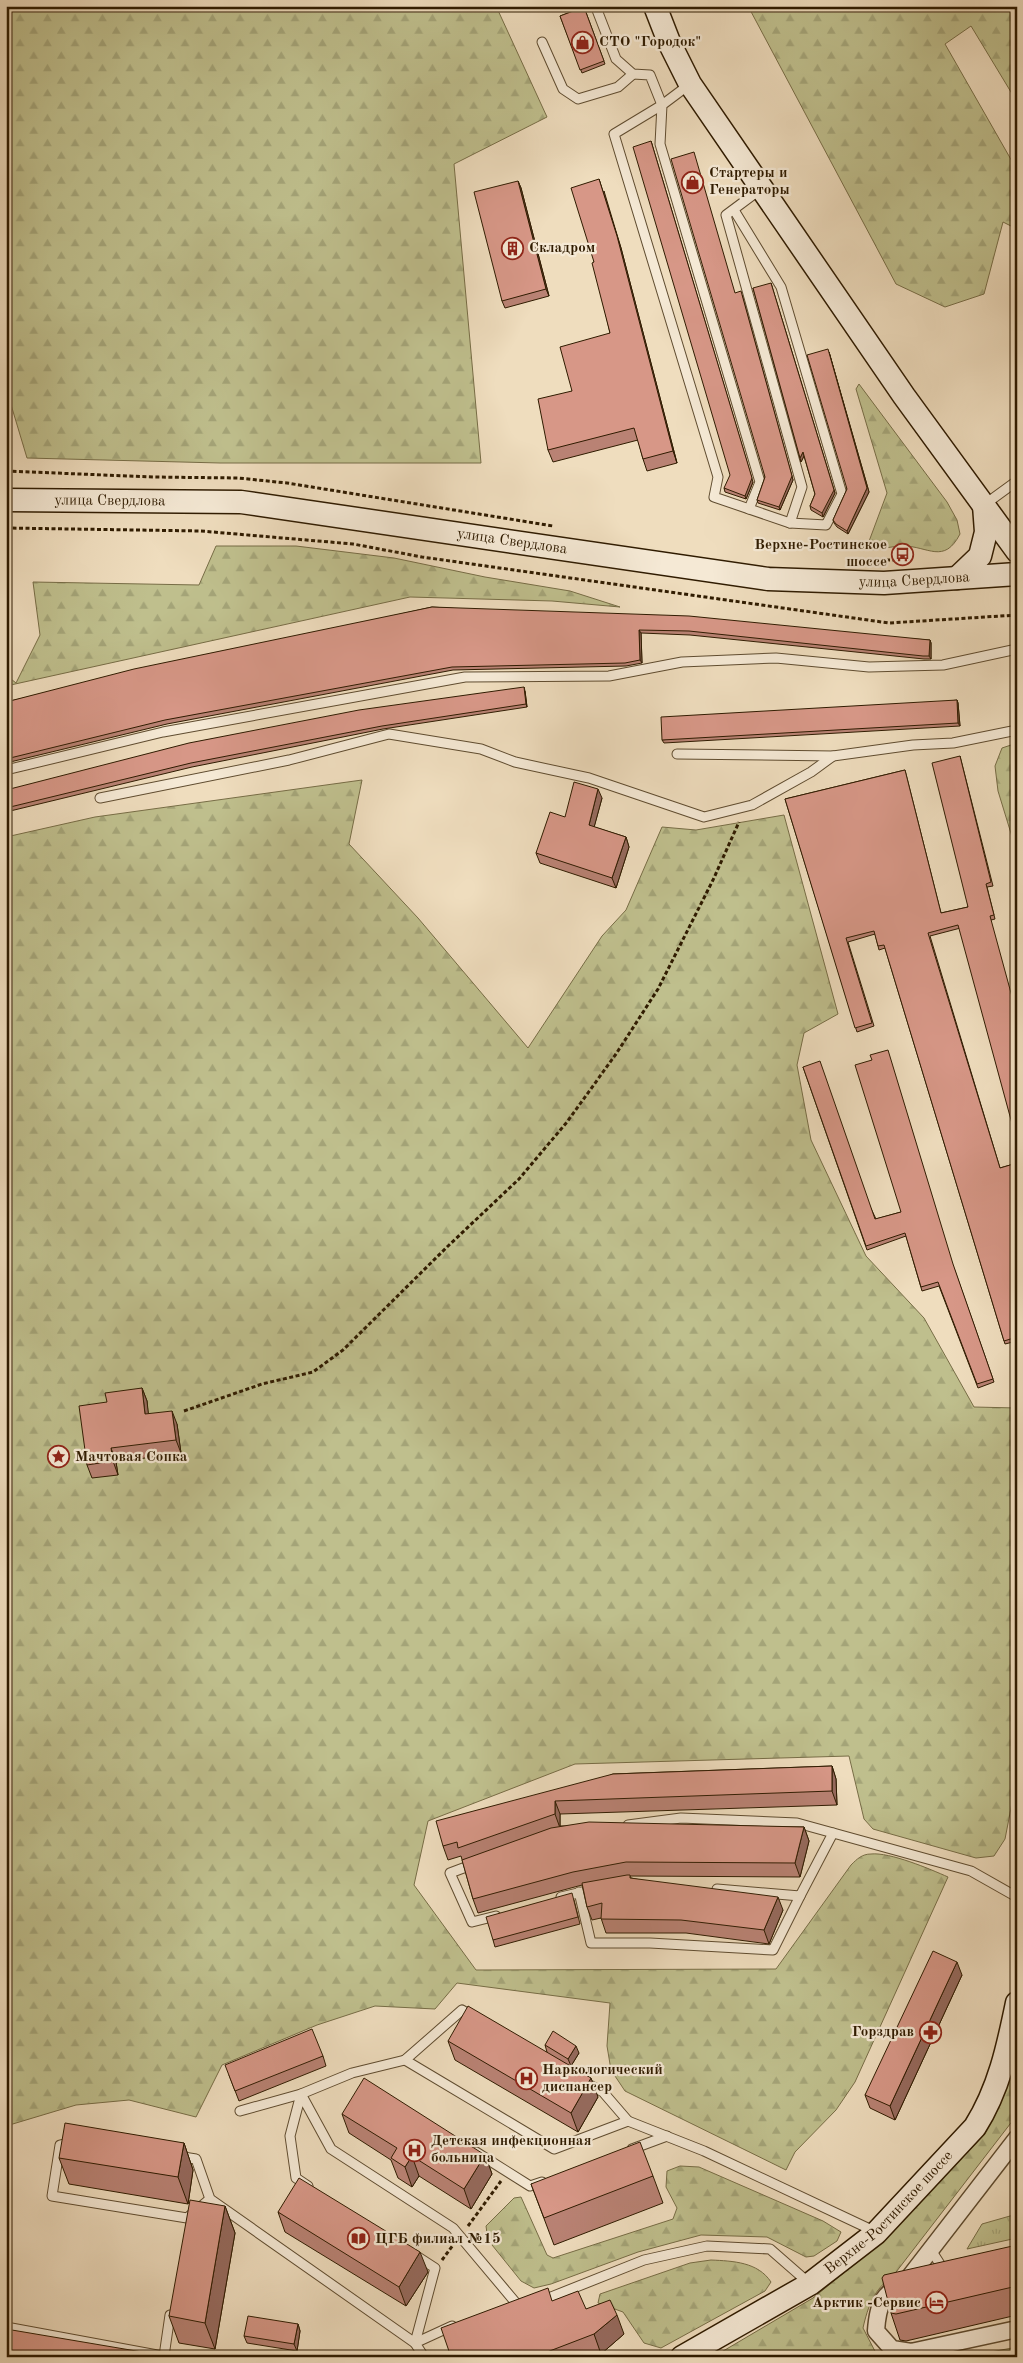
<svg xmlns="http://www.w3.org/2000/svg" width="1023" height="2363" font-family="'Old Standard TT',serif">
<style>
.grass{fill:url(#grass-tufts);stroke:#776d46}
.forest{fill:url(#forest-firs);stroke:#776d46}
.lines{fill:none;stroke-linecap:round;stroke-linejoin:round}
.lane-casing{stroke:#5f4c30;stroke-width:11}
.street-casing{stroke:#5f4c30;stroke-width:19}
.secondary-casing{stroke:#2f1b00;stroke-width:25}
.path{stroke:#2f1b00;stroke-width:3;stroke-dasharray:4 2.5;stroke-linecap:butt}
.lane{stroke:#f5e9d5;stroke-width:9}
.street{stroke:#f5e9d5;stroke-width:16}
.secondary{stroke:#f5e9d5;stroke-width:22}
.wall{fill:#b98274;stroke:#2f1b00}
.shaded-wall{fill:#966a5e;stroke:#2f1b00}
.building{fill:#d79787;stroke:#2f1b00}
.labels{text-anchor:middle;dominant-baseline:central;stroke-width:4.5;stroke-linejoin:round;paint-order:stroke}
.poi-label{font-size:15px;font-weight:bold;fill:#2f1b00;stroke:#f5e9d5;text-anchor:start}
.street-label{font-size:15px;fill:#2f1b00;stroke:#f5e9d5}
</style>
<defs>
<pattern id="grass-tufts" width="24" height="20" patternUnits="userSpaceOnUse" patternTransform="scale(1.25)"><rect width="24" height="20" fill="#bfbf8d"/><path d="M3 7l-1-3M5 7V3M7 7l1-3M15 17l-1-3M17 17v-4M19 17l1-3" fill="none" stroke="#a4a478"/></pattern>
<pattern id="forest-firs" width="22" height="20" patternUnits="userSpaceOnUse" patternTransform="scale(1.25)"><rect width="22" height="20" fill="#bfbf8d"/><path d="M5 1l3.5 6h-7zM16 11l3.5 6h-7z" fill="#a4a478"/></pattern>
</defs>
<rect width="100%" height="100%" fill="#efddbe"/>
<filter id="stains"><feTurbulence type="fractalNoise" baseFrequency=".004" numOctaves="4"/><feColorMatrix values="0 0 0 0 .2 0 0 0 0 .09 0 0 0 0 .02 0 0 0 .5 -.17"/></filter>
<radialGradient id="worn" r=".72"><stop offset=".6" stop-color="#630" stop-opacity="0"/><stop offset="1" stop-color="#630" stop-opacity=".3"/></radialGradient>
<!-- grass -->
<polygon class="grass" points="1017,2214 1017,2238 967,2249 982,2224"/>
<!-- forest -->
<g class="forest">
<polygon points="6,6 496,6 547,117 454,164 481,463 220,463 27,458 6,388"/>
<polygon points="748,6 1017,6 1017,102 971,26 945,44 1017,170 1017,229 1003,222 984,294 945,307 896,284"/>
<path d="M859,384L947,502L957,520L960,534C944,565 928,546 903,546C893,546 882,549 872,550L868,544L887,493L856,389Z"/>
<polygon points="216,546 296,546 394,558 485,577 570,591 620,607 552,601 410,597 6,686 6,675 16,683 40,635 33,582 199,585"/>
<polygon points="1017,743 1017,853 998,791 995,766 1002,748"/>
<path d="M362,780L349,844L418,918L528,1048L602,936L626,910L662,827L696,830L784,815L838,1014L804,1033L797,1065L811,1140L866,1256L924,1318L974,1407L1017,1408V1777L1005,1839L994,1856L976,1858L873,1829L864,1819L849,1756L575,1764L428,1821L414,1885L476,1970L776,1969L851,1865C857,1859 862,1854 871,1854C890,1852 930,1869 948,1877L855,2082L836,2110L795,2152L786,2170L625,2091L611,2070L607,2046L610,2003L457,1983L435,2009L375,2006L317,2025L222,2065L196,2117L129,2100L76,2105L6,2126V837L95,817Z"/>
<path d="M1017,2062V2115L893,2276C874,2289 868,2306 863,2328L878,2357H713L813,2298L878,2245L984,2135Z"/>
<polygon points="680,2166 699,2167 823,2221 841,2232 837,2241 814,2256 806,2257 767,2237 701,2235 638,2252 551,2284 534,2288 521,2281 488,2240 486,2226 514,2198 521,2197 547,2255 553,2258 673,2219 677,2208 666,2187 667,2171"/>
<path d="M711,2260C733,2261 758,2262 771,2282L765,2291L661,2348L644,2343L623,2312L598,2303L600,2294L690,2263Z"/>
<polygon points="1017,2347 1017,2357 965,2357"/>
</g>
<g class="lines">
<defs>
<g id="lane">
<polyline points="597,10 616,59 633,74 650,75 662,105 614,134 718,477 714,497 790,523 826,525 842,494 781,287 734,210"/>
<polyline points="542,42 563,89 578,99 618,87 633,74"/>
<polyline points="690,84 662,105 660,144 760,482 749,509"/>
<polyline points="761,189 726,215 802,487 790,523"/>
<polyline points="984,505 1017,481"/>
<polyline points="677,754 833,756 913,745 953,743 1017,730"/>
<polyline points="6,770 163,732 465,677 609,676 682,662 776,658 869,667 943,665 1017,649"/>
<polyline points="100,798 289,760 389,734 481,749 515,762 589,778 704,817 752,805 811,772 833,756"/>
<polyline points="628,1825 681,1818 797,1823 971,1871 1017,1897"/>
<polyline points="474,1864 450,1873 472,1922 496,1916"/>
<polyline points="717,1889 800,1896 833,1833"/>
<polyline points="579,1892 591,1943 650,1943 773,1950 800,1896"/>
<polyline points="561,1897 595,1889"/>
<polyline points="405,2060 462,2010 473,2017"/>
<polyline points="586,2083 603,2092 628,2121"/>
<polyline points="240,2111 301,2094 352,2073 405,2060 554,2149 628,2121 704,2151 874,2231"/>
<polyline points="72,2142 60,2145 52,2196 187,2218 210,2199"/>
<polyline points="632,2149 667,2136"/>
<polyline points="476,2152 530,2186 542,2182"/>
<polyline points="177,2156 196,2159 210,2199 415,2343 435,2268 415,2255"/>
<polyline points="308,2186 296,2178 290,2136 301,2094 331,2149 453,2228 521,2309"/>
<polyline points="931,2250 945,2272"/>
<polyline points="541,2301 644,2260 707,2246 770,2249 810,2284"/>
<polyline points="6,2327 168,2357"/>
<polyline points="164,2356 170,2315"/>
<polyline points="424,2357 415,2343 452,2326"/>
</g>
<path id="street" d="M1017,2138L908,2279C883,2295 878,2301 876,2331L892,2349L911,2352L1017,2329"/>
<g id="secondary">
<polyline points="655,6 669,42 690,84 904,396 1017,551"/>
<path id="s1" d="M6,500L241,502L768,579L884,583L1017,574"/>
<polyline points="957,578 980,556 986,532 984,505"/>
<path id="s2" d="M682,2357L810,2284L876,2233L975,2127C999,2089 1008,2047 1017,2003"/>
</g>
</defs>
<!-- lane casing -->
<use href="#lane" class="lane-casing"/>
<!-- street casing -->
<use href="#street" class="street-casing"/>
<!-- secondary casing -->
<use href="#secondary" class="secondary-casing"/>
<!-- path -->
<g class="path">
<polyline points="6,471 153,477 238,478 287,483 553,526"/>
<polyline points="6,528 201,531 353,544 422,557 889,623 1017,615"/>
<polyline points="847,560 905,560"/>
<polyline points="184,1411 262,1384 313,1372 343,1350 447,1247 519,1179 567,1122 616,1054 658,989 713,880 739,822"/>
<polyline points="468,2226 501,2181"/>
<polyline points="442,2260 453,2245"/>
</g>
<!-- lane -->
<use href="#lane" class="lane"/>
<!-- street -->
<use href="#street" class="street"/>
<!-- secondary -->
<use href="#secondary" class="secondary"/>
</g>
<!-- wall -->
<g class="wall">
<polygon points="584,7 605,64 582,73 560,16"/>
<polygon points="518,181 521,188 549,296 505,308 502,301"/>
<polygon points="604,191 621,248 677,463 647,471 643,459 638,440 553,462 548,450 572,391 610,333 594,262"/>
<polygon points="753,288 835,493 823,517 811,510 810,506 815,494 804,456 801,462 800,458"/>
<polygon points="736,293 793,480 780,510 758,503 757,500 765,477"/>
<polygon points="829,352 869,492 848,534 837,527 834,523 833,520 847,489"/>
<polygon points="753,482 746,499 725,492 724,488"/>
<polygon points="432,607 930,640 931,643 931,659 924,659 690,635 641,633 642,663 626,666 453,670 167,724 6,763 6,702"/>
<polygon points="525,691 527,707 383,729 192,767 6,812 6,790"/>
<polygon points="957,700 958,703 960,726 664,743 662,740"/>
<polygon points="960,756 993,886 987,887 995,919 930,936 1000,1168 1017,1163 1017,1341 1005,1344 885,948 879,950 875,934 848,942 874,1026 857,1032 785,799 905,770 941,913 968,907"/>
<polygon points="602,798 594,827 626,837 629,847 616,888 540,863 536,853 565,817"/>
<polygon points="803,1067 876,1219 901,1212 954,1268 994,1382 978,1388 939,1286 922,1291 906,1236 867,1250"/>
<polygon points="142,1388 147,1401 148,1414 177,1424 181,1453 116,1462 118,1475 92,1478 87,1465 107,1402"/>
<polygon points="832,1766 836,1779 837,1805 560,1814 560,1826 804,1827 809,1841 800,1877 630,1876 631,1878 783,1910 769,1944 686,1933 606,1933 601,1918 592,1920 587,1907 582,1885 478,1913 473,1899 461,1856 448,1860 443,1846 613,1774"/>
<polygon points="574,1900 580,1924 495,1947 493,1940"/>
<polygon points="962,1975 895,2120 870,2108 865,2095"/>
<polygon points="448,2041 547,2052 545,2045 579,2053 571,2066 598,2097 578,2132 455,2060"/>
<polygon points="323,2056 326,2066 239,2101 229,2075"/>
<polygon points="342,2114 485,2155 492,2174 471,2209 419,2176 412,2187 398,2178 391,2160 349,2133"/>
<polygon points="184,2143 193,2170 188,2204 69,2184 59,2158"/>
<polygon points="653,2176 663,2203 554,2245 531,2184"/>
<polygon points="225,2206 235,2233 215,2349 179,2343 169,2316"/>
<polygon points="278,2212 428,2272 406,2306 285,2232"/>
<polygon points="1017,2245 1017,2315 906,2341 900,2340 891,2313"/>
<polygon points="586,2309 624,2334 601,2354 593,2357 451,2357"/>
<polygon points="298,2324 300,2331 297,2351 247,2343 244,2336"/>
</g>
<!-- shaded-wall -->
<g class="shaded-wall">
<polygon points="651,141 753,482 746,499 745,496"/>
<polygon points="599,179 621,248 677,463 673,451"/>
<polygon points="518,181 521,188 549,296 546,289"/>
<polygon points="771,283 835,493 823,517 822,513"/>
<polygon points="742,295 793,480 780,510 779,507"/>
<polygon points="829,352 869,492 848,534 847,531 867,488"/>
<polygon points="803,452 804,456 801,462 800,458"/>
<polygon points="639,630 641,633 642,663 640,660"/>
<polygon points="930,640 931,643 931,659 929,656"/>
<polygon points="524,687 525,691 527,707 526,704"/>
<polygon points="957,700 958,703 960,726 958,723"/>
<polygon points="598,789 602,798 592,835 589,825"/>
<polygon points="626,837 629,847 616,888 612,878"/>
<polygon points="142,1388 147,1401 150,1428 145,1414"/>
<polygon points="172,1411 177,1424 181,1453 176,1440"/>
<polygon points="111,1448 116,1462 118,1475 113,1461"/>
<polygon points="832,1766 836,1779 837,1805 832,1791"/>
<polygon points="555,1801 560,1814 560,1828 555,1814"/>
<polygon points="804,1827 809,1841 800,1877 795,1863"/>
<polygon points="778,1897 783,1910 769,1944 764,1930"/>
<polygon points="957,1962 962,1975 895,2120 890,2106"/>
<polygon points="576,2046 579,2053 571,2066 568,2059"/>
<polygon points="591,2078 598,2097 578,2132 571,2113"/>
<polygon points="184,2143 193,2170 188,2204 178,2177"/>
<polygon points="485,2155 492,2174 471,2209 464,2189"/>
<polygon points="412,2156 419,2176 412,2187 405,2167"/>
<polygon points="225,2206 235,2233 215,2349 205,2323"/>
<polygon points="420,2252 428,2272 406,2306 399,2287"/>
<polygon points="617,2315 624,2334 601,2354 594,2334"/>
<polygon points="298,2324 300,2331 297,2351 294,2344"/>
</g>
<!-- building -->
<g class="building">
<polygon points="584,7 604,61 580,70 560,16"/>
<polygon points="651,141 752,478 745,496 724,488 730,475 633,147"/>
<polygon points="694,152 735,293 741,291 792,476 779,507 757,500 765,477 671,159"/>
<polygon points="599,179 617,236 673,451 643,459 634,428 548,450 538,399 572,391 560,347 610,333 592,263 594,262 571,188"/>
<polygon points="518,181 546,289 502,301 474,192"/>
<polygon points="771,283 834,490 822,513 810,506 815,494 803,452 800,458 753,288"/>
<polygon points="828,349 867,488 847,531 836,524 833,520 847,489 807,355"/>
<polygon points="432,607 689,616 930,640 929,656 923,656 689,631 639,630 640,660 625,663 452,667 165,720 6,759 6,702 134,669"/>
<polygon points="524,687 526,704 382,726 191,763 6,808 6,790 189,743 359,710"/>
<polygon points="957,700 958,723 662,740 661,717"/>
<polygon points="960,756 991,882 986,884 994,915 990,916 1017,1015 1017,1142 958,925 928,933 1000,1168 1017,1163 1017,1337 1004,1341 884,945 878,946 874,931 846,938 872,1023 855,1028 785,799 905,770 941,913 968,907 932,763"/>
<polygon points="574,782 598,789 589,825 626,837 612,878 536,853 550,812 565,817"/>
<polygon points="888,1050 953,1264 993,1379 977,1384 938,1282 921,1287 905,1233 866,1246 803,1067 820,1061 875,1219 901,1212 855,1065 872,1060 870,1055"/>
<polygon points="142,1388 145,1414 172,1411 176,1440 111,1448 113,1461 87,1465 79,1406 107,1402 105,1393"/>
<polygon points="832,1766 832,1791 555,1801 555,1814 458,1848 457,1842 443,1846 436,1821 613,1774"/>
<polygon points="589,1822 804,1827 795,1863 626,1862 573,1872 473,1899 462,1860 551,1828"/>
<polygon points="627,1875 630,1875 630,1878 778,1897 764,1930 681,1920 601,1919 602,1903 587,1907 582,1883"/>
<polygon points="572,1893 578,1917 493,1940 486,1917"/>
<polygon points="933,1951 957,1962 890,2106 865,2095"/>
<polygon points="468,2006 591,2078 571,2113 448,2041"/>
<polygon points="312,2029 323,2056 235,2091 225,2065"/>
<polygon points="553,2031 576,2046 568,2059 545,2045"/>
<polygon points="364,2078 485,2155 464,2189 412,2156 405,2167 391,2158 397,2148 342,2114"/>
<polygon points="65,2123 184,2143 178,2177 59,2158"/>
<polygon points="640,2142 653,2176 544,2218 531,2184"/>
<polygon points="299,2178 420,2252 399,2287 278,2212"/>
<polygon points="190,2200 225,2206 205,2323 169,2316"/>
<polygon points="1017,2245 1017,2286 896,2314 891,2313 882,2278 884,2275"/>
<polygon points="548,2288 552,2301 578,2291 586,2309 610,2300 617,2315 594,2334 534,2357 451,2357 441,2328"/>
<polygon points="248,2316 298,2324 294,2344 244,2336"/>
<polygon points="6,2329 154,2354 153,2357 6,2357"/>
<polygon points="208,2352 233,2357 207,2357"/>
</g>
<!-- icons -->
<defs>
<symbol id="shop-ring" viewBox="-11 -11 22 22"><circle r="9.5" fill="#f5e9d5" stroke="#8f2418" stroke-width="1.5"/><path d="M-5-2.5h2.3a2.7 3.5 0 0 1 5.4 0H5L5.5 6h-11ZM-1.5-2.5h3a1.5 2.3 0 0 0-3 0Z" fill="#8f2418"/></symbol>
<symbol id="building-ring" viewBox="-11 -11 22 22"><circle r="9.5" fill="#f5e9d5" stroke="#8f2418" stroke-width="1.5"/><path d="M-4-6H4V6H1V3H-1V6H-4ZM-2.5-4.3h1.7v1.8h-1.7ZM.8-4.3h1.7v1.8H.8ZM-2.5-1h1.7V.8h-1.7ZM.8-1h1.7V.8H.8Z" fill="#8f2418"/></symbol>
<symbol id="bus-ring" viewBox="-11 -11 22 22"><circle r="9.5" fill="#f5e9d5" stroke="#8f2418" stroke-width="1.5"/><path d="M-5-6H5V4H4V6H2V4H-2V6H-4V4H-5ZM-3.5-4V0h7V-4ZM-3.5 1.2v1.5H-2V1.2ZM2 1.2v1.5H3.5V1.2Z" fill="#8f2418"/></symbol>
<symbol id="sight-ring" viewBox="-11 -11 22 22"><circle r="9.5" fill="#f5e9d5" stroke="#8f2418" stroke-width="1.5"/><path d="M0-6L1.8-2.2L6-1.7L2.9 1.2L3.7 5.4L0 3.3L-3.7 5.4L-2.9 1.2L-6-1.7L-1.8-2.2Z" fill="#8f2418"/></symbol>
<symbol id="pharmacy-ring" viewBox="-11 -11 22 22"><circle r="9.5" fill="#f5e9d5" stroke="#8f2418" stroke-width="1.5"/><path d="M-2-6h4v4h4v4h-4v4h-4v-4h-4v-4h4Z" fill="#8f2418"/></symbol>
<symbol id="hospital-ring" viewBox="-11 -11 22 22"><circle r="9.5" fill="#f5e9d5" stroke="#8f2418" stroke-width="1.5"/><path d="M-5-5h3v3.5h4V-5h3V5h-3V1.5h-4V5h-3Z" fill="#8f2418"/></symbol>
<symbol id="library-ring" viewBox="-11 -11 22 22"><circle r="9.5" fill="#f5e9d5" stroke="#8f2418" stroke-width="1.5"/><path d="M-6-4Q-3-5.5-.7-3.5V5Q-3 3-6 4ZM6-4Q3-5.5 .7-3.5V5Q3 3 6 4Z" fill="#8f2418"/></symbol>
<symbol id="hotel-ring" viewBox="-11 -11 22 22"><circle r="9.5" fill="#f5e9d5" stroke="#8f2418" stroke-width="1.5"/><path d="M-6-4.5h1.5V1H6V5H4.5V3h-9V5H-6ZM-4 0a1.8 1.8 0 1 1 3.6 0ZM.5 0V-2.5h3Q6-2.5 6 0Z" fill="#8f2418"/></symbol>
</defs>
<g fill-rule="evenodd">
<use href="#shop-ring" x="570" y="30" width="25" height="25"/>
<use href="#shop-ring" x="680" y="170" width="25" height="25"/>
<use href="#building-ring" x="500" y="236" width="25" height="25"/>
<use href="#bus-ring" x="890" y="542" width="25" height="25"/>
<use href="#sight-ring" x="46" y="1444" width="25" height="25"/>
<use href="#pharmacy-ring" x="918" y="2020" width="25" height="25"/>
<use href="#hospital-ring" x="514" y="2066" width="25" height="25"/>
<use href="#hospital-ring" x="402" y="2138" width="25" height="25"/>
<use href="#library-ring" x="346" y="2226" width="25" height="25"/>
<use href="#hotel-ring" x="924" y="2290" width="25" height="25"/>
</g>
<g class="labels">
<!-- poi labels -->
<g class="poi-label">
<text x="599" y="42">СТО "Городок"</text>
<text x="709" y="173">Стартеры и<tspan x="709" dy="17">Генераторы</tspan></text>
<text x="529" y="248">Складром</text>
<text x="887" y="545" text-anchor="end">Верхне-Ростинское<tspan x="887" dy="17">шоссе</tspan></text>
<text x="75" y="1457">Мачтовая Сопка</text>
<text x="914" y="2032" text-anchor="end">Горздрав</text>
<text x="542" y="2070">Наркологический<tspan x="542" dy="17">диспансер</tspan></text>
<text x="431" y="2141">Детская инфекционная<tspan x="431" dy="17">больница</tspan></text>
<text x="375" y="2239">ЦГБ филиал №15</text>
<text x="921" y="2303" text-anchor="end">Арктик -Сервис</text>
</g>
<!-- street labels -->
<g class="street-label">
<text stroke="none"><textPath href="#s1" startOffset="104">улица Свердлова</textPath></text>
<text stroke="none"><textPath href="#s1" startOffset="509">улица Свердлова</textPath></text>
<text stroke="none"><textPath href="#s1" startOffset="914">улица Свердлова</textPath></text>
<text stroke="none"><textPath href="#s2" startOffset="254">Верхне-Ростинское шоссе</textPath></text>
</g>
</g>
<!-- margin -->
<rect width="1023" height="2363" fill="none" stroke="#efddbe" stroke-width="25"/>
<rect x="8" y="8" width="1008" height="2348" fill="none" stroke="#2f1b00" stroke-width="2.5"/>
<rect x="12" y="12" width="998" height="2338" fill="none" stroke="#2f1b00"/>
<rect width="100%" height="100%" filter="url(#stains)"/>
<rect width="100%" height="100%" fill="url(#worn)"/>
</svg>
